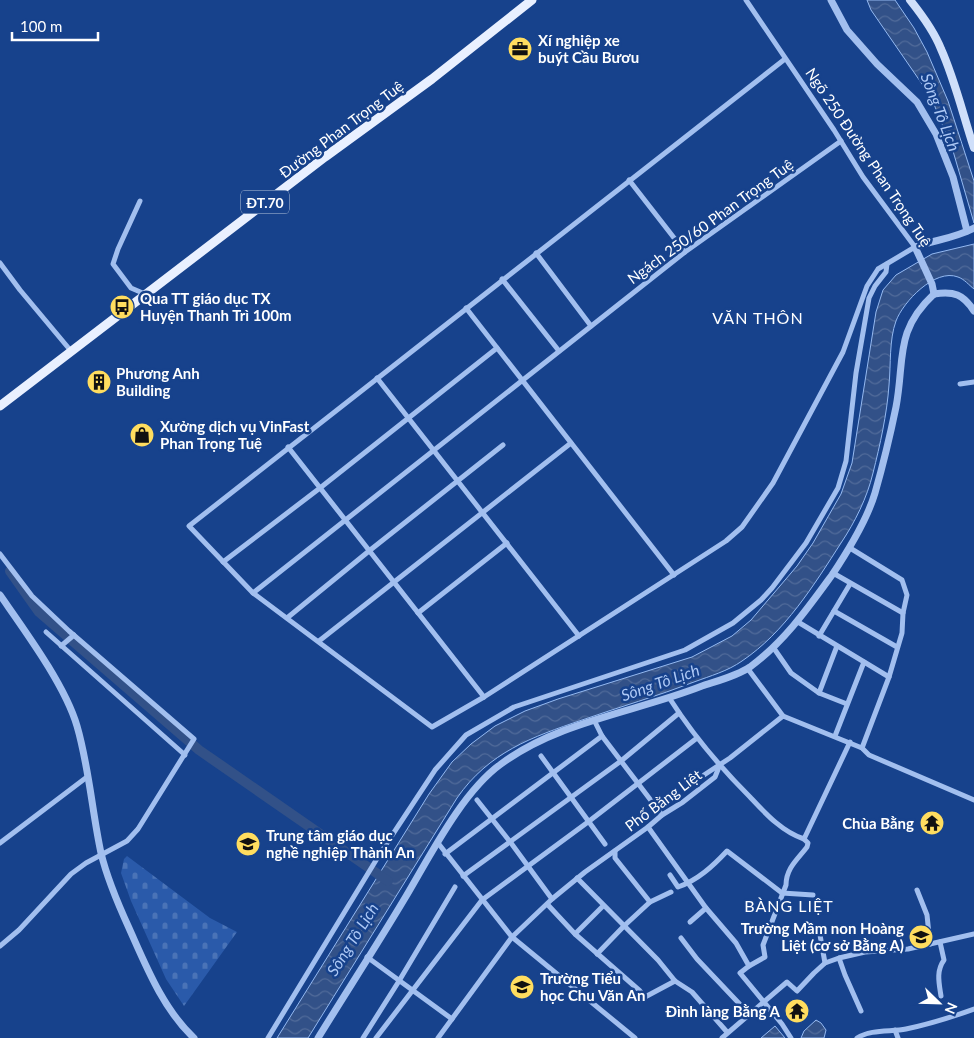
<svg xmlns="http://www.w3.org/2000/svg" width="974" height="1038" font-family="Lato,sans-serif">
<style>
.cemetery{fill:url(#cemetery-stones)}
.water{fill:url(#water-waves);stroke:#94b9f1}
.lines{fill:none;stroke-linecap:round;stroke-linejoin:round}
.river{stroke:#325188;stroke-width:10}
.minor{stroke:#a2bfef;stroke-width:5}
.tertiary{stroke:#a2bfef;stroke-width:7}
.secondary{stroke:#cfdffa;stroke-width:8}
.primary{stroke:#e9f0ff;stroke-width:9}
.labels{text-anchor:middle;dominant-baseline:central;stroke-width:5;stroke-linejoin:round;paint-order:stroke}
.shield{fill:#17428c;stroke:#b9c6dc;stroke-width:1}
.shield-label{font-size:14px;font-weight:bold;fill:#fff}
.poi-label{font-size:15px;font-weight:bold;fill:#fff;stroke:#17428c;text-anchor:start}
.street-label{font-size:15px;fill:#fff;stroke:#17428c}
.water-label{font-size:16px;font-style:italic;fill:#aec9f6;stroke:#17428c}
.neighbourhood-label{font-size:16px;letter-spacing:1px;fill:#fff;stroke:#17428c}
</style>
<defs>
<pattern id="cemetery-stones" width="16" height="16" patternUnits="userSpaceOnUse" patternTransform="scale(1.25)"><rect width="16" height="16" fill="#2a5aaa"/><path d="M2 7V4a2 2 0 0 1 4 0v3zM10 15v-3a2 2 0 0 1 4 0v3z" fill="#4a73b7"/></pattern>
<pattern id="water-waves" width="16" height="10" patternUnits="userSpaceOnUse" patternTransform="scale(1.25)"><rect width="16" height="10" fill="#325188"/><path d="M0 5q4-4 8 0t8 0" fill="none" stroke="#516b9a"/></pattern>
</defs>
<rect width="100%" height="100%" fill="#17428c"/>
<!-- cemetery -->
<polygon class="cemetery" points="127,856 210,918 237,932 184,1006 166,979 131,901 121,873 124,859"/>
<!-- water -->
<g class="water">
<polygon points="867,0 895,0 914,28 927,52 948,101 974,181 974,223 953,151 931,97 871,10"/>
<path d="M974,244V289C969,285 964,279 958,277C935,268 903,302 896,321C889,340 891,364 889,385C887,414 880,445 873,473C867,498 855,522 841,543C814,585 785,632 742,661C728,671 710,676 694,682C658,696 619,707 582,720C532,737 489,752 457,798L308,1038H277L429,794L452,762L471,744L495,726L525,711L558,699L692,657L732,636L751,620L797,566L813,543L841,494L852,463L876,312L883,290L896,275L932,254Z"/>
<polygon points="816,1020 821,1023 826,1030 824,1038 801,1038 804,1031"/>
<polygon points="775,1026 785,1038 761,1038"/>
</g>
<g class="lines">
<!-- river -->
<polyline class="river" points="10,571 39,612 199,750 388,881"/>
<!-- minor -->
<g class="minor">
<polyline points="746,0 834,130 863,177 915,247 878,269 867,286 843,352 773,483 742,527 726,541 484,697 432,727 253,593 189,526 785,59"/>
<polyline points="629,180 685,252"/>
<polyline points="140,201 118,249 113,264 131,288 145,294"/>
<polyline points="536,253 591,326"/>
<polyline points="0,263 20,290 71,351"/>
<polyline points="502,279 559,351"/>
<polyline points="466,308 674,575"/>
<polyline points="377,378 579,636"/>
<polyline points="960,384 974,382"/>
<polyline points="288,447 484,697"/>
<polyline points="850,548 902,580 907,595 903,613 902,633 889,677 862,748"/>
<polyline points="0,554 32,596 69,631 194,739 138,829 127,841 86,863 71,874 19,930 0,946"/>
<polyline points="223,562 320,488 497,348"/>
<polyline points="833,573 903,613"/>
<polyline points="253,593 685,252 841,141"/>
<polyline points="834,611 897,647"/>
<polyline points="418,613 507,543"/>
<polyline points="287,618 369,551 503,445"/>
<polyline points="798,622 889,677"/>
<polyline points="46,632 185,755"/>
<polyline points="819,636 850,584"/>
<polyline points="319,641 571,443"/>
<polyline points="61,646 74,635"/>
<polyline points="773,647 791,673 819,693 847,704"/>
<polyline points="748,669 783,716"/>
<polyline points="819,693 837,646"/>
<path d="M670,699C693,735 720,767 750,797C765,813 782,832 804,839L850,742"/>
<polyline points="594,720 602,736 662,815"/>
<polyline points="835,736 864,662"/>
<polyline points="541,756 605,844"/>
<polyline points="704,775 730,758 783,716 862,748 869,755 974,800"/>
<polyline points="477,800 511,843 552,899"/>
<polyline points="648,827 706,908 736,943 749,966"/>
<polyline points="0,843 87,777"/>
<polyline points="438,843 512,937 635,1038"/>
<polyline points="615,851 615,858 650,902"/>
<polyline points="445,854 602,736"/>
<path d="M670,875L678,887C698,880 713,866 727,851L782,893"/>
<polyline points="463,876 621,761 679,713"/>
<polyline points="577,878 658,960 675,981 692,992 727,1032"/>
<polyline points="917,890 927,915 930,944"/>
<polyline points="782,893 813,895"/>
<polyline points="548,905 575,934 640,991 645,997 675,981"/>
<polyline points="690,922 706,908"/>
<polyline points="575,934 603,906"/>
<polyline points="820,935 825,963"/>
<polyline points="681,938 697,959 750,1015"/>
<path d="M940,942L944,960C936,971 939,983 941,996"/>
<polyline points="597,954 624,926 650,902 671,892"/>
<polyline points="367,957 452,1019"/>
<polyline points="839,958 845,975 861,1011"/>
<polyline points="895,1030 898,1038"/>
<polyline points="268,1038 381,852 435,770 466,735 514,707 685,650 733,623 761,600 772,588 806,543 838,488 846,461 856,373 869,298 875,286 886,272 887,264"/>
<polyline points="363,1038 399,981 455,887"/>
<polyline points="376,1038 482,900 588,822 697,738"/>
<polyline points="438,1038 512,937 552,899 585,872 648,827 662,815 683,802 715,777 719,767"/>
<polyline points="722,1038 787,982 797,991 814,973 825,963 839,958 865,952 908,949 974,934"/>
<path d="M791,1038L782,1024L740,973L749,966L765,957L763,945L786,885C786,868 798,859 807,847L808,843L804,839"/>
<path d="M857,1038C871,1029 891,1032 906,1029C930,1024 952,1017 974,1009"/>
</g>
<!-- tertiary -->
<g class="tertiary">
<polyline points="831,0 847,30 877,64 917,102 936,134 953,177 967,231"/>
<path d="M934,294L932,284L915,247C935,240 955,238 974,228"/>
<path d="M934,294C954,291 963,294 974,311"/>
<path d="M0,595C25,631 65,685 77,726C89,767 92,811 101,853C107,878 118,904 129,928C146,966 163,1009 194,1038"/>
<path d="M318,1038C347,991 377,945 405,898C430,856 462,792 501,764C559,721 636,712 702,686C717,681 737,676 750,667C784,642 808,608 832,575C848,551 867,520 875,493C883,465 890,436 896,407C905,360 894,331 934,294"/>
</g>
<!-- secondary -->
<path class="secondary" d="M910,0C922,15 934,31 941,49C955,80 963,115 974,148"/>
<!-- primary -->
<polyline class="primary" points="0,406 325,157 432,79 532,0"/>
</g>
<!-- icons -->
<defs>
<symbol id="office-disc" viewBox="-11 -11 22 22"><circle r="9.5" fill="#ffdd5f" stroke="#17428c"/><path d="M-6-3h4V-5.5h4V-3h4V5H-6ZM-1-4.5V-3h2v-1.5ZM-6 0V1H6V0Z" fill="#111"/></symbol>
<symbol id="bus-disc" viewBox="-11 -11 22 22"><circle r="9.5" fill="#ffdd5f" stroke="#17428c"/><path d="M-5-6H5V4H4V6H2V4H-2V6H-4V4H-5ZM-3.5-4V0h7V-4ZM-3.5 1.2v1.5H-2V1.2ZM2 1.2v1.5H3.5V1.2Z" fill="#111"/></symbol>
<symbol id="building-disc" viewBox="-11 -11 22 22"><circle r="9.5" fill="#ffdd5f" stroke="#17428c"/><path d="M-4-6H4V6H1V3H-1V6H-4ZM-2.5-4.3h1.7v1.8h-1.7ZM.8-4.3h1.7v1.8H.8ZM-2.5-1h1.7V.8h-1.7ZM.8-1h1.7V.8H.8Z" fill="#111"/></symbol>
<symbol id="shop-disc" viewBox="-11 -11 22 22"><circle r="9.5" fill="#ffdd5f" stroke="#17428c"/><path d="M-5-2.5h2.3a2.7 3.5 0 0 1 5.4 0H5L5.5 6h-11ZM-1.5-2.5h3a1.5 2.3 0 0 0-3 0Z" fill="#111"/></symbol>
<symbol id="temple-disc" viewBox="-11 -11 22 22"><circle r="9.5" fill="#ffdd5f" stroke="#17428c"/><path d="M0-6L5-2H3V0L6.5 2.5H4V6H1.5V3h-3V6H-4V2.5H-6.5L-3 0V-2H-5Z" fill="#111"/></symbol>
<symbol id="school-disc" viewBox="-11 -11 22 22"><circle r="9.5" fill="#ffdd5f" stroke="#17428c"/><path d="M0-5L7-2L0 1L-7-2ZM-4 1L0 2.5L4 1V4Q0 6-4 4Z" fill="#111"/></symbol>
</defs>
<g fill-rule="evenodd">
<use href="#office-disc" x="506" y="35" width="28" height="28"/>
<use href="#bus-disc" x="108" y="293" width="28" height="28"/>
<use href="#building-disc" x="85" y="368" width="28" height="28"/>
<use href="#shop-disc" x="128" y="421" width="28" height="28"/>
<use href="#temple-disc" x="918" y="809" width="28" height="28"/>
<use href="#school-disc" x="234" y="830" width="28" height="28"/>
<use href="#school-disc" x="907" y="923" width="28" height="28"/>
<use href="#school-disc" x="508" y="973" width="28" height="28"/>
<use href="#temple-disc" x="783" y="997" width="28" height="28"/>
</g>
<g class="labels">
<!-- shield labels -->
<rect class="shield" x="241" y="190.5" width="48" height="23" rx="4"/>
<g class="shield-label">
<text x="265" y="202">ĐT.70</text>
</g>
<!-- poi labels -->
<g class="poi-label">
<text x="538" y="40">Xí nghiệp xe<tspan x="538" dy="17">buýt Cầu Bươu</tspan></text>
<text x="140" y="298">Qua TT giáo dục TX<tspan x="140" dy="17">Huyện Thanh Trì 100m</tspan></text>
<text x="116" y="373">Phương Anh<tspan x="116" dy="17">Building</tspan></text>
<text x="160" y="426">Xưởng dịch vụ VinFast<tspan x="160" dy="17">Phan Trọng Tuệ</tspan></text>
<text x="914" y="823" text-anchor="end">Chùa Bằng</text>
<text x="266" y="835">Trung tâm giáo dục<tspan x="266" dy="17">nghề nghiệp Thành An</tspan></text>
<text x="904" y="928" text-anchor="end">Trường Mầm non Hoàng<tspan x="904" dy="17">Liệt (cơ sở Bằng A)</tspan></text>
<text x="540" y="978">Trường Tiểu<tspan x="540" dy="17">học Chu Văn An</tspan></text>
<text x="780" y="1011" text-anchor="end">Đình làng Bằng A</text>
</g>
<!-- street labels -->
<g class="street-label">
<text transform="translate(341 129) rotate(-37)">Đường Phan Trọng Tuệ</text>
<text transform="translate(869 157) rotate(56)">Ngõ 250 Đường Phan Trọng Tuệ</text>
<text transform="translate(710 221) rotate(-36)">Ngách 250/60 Phan Trọng Tuệ</text>
<text transform="translate(663 800) rotate(-37)">Phố Bằng Liệt</text>
</g>
<!-- water labels -->
<g class="water-label">
<text transform="translate(941 112) rotate(69)">Sông Tô Lịch</text>
<text transform="translate(660 682) rotate(-19)">Sông Tô Lịch</text>
<text transform="translate(352 939) rotate(-58)">Sông Tô Lịch</text>
</g>
<!-- neighbourhood labels -->
<g class="neighbourhood-label">
<text x="758" y="317">VĂN THÔN</text>
<text x="789" y="905">BÀNG LIỆT</text>
</g>
</g>
<!-- north arrow -->
<g transform="translate(939 1003) rotate(113)" stroke="#17428c" stroke-width="4" paint-order="stroke">
<path d="M0-4L9 19L0 12L-9 19Z" fill="#ffffff"/>
<text y="-8" font-size="14" font-weight="bold" text-anchor="middle" fill="#ffffff">N</text>
</g>
<!-- scale -->
<path d="M12 32v8h86v-8" fill="none" stroke="#ffffff" stroke-width="2.5"/>
<text x="20" y="32" font-size="15" fill="#ffffff" stroke="#17428c" stroke-width="4" paint-order="stroke">100 m</text>
</svg>
